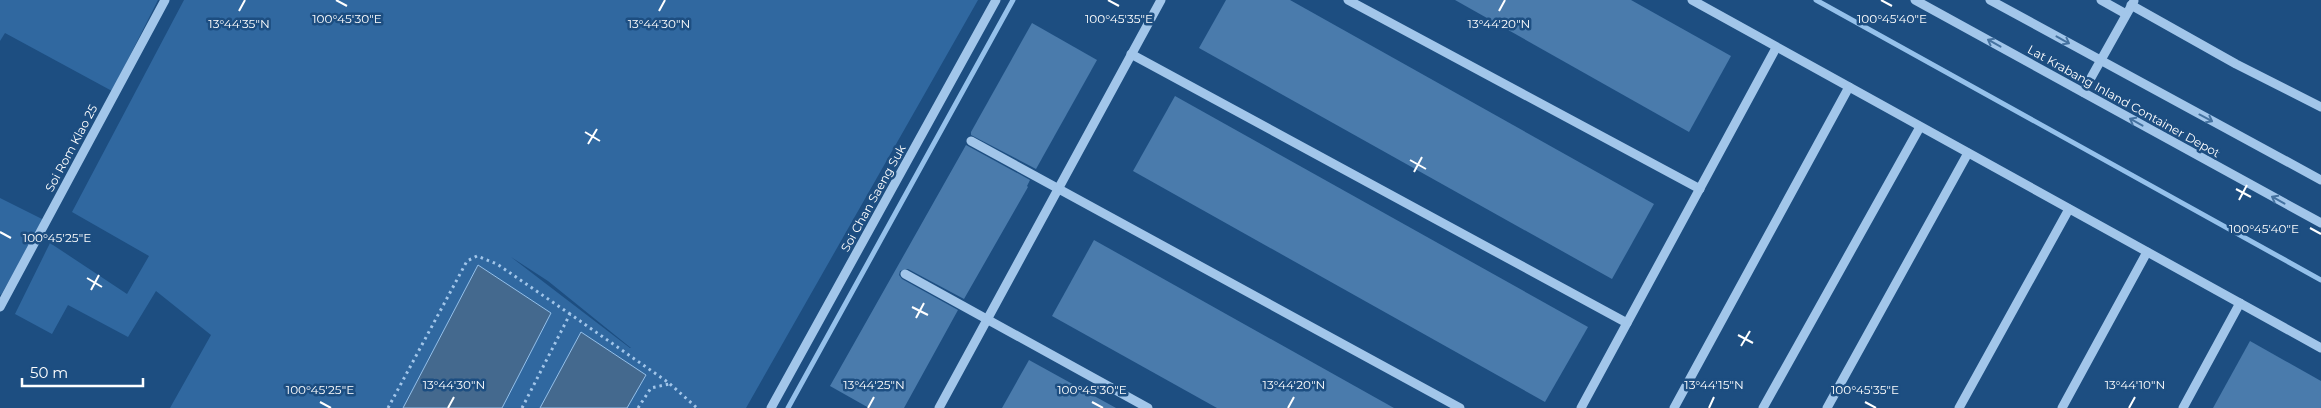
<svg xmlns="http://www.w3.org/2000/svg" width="2321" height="408" font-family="Montserrat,sans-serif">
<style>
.green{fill:#3068a0;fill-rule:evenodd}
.water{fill:#44698e;stroke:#95c1eb}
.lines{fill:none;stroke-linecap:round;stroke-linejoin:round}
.stream{stroke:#95c1eb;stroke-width:5}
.building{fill:#4a7bac}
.path{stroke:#a2c6ea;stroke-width:3;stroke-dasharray:2.5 4;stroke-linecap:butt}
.minor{stroke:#a2c6ea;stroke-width:9}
.oneway{stroke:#4572a0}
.ticks{fill:none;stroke:#fff;stroke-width:2}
.labels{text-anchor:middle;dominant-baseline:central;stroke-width:5;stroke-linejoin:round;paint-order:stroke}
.street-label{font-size:12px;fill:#fff;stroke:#1d4e81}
.ticks-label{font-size:12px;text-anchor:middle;fill:#fff;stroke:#1d4e81;stroke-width:5;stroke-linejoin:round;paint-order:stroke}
</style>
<rect width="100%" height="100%" fill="#1d4e81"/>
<!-- green -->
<g class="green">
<polygon points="0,0 158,0 112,91 5,33 0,41"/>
<path d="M184,0H978L746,408H627L646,375L581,332L540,408H502L551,313L478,265L403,408H170L211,335L156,291L128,337L68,305L52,334L15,314L50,243L127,294L149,256L72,212ZM511,257L548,281L631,348H630Z"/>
<polygon points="0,198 44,220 1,295 0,294"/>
</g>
<!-- water -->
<g class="water">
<polygon points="478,265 551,313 502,408 403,408"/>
<polygon points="581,332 646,375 627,408 540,408"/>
</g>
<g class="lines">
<!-- stream -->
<g class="stream">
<polyline points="1816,0 2321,280"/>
<polyline points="788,408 1013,0"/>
</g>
</g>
<!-- building -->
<g class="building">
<polygon points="1226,0 1290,0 1654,204 1612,279 1199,48"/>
<polygon points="1455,0 1631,0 1731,56 1689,132"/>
<polygon points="1032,23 1097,60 1036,169 971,135 971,132"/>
<polygon points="1175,96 1588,327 1545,402 1133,171"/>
<polygon points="966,145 1030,180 1027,186 1028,187 964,299 908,269 900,271 899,275 902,279 958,310 904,408 869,408 830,386"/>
<polygon points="1094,240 1394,408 1217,408 1052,316"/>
<polygon points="2250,341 2321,381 2321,408 2213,408"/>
<polygon points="1029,360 1116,408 1002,408"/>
</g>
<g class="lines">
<!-- path -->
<g class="path">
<polyline points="388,408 467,261 477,256 497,264 570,314"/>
<polyline points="522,408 570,314 669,383 697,408"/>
<polyline points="638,408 651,388 669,384"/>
</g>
<!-- minor -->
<g class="minor">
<polyline points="1348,0 1700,189"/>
<polyline points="1692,0 2321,348"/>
<polyline points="1915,0 2321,223"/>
<polyline points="1990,0 2321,180"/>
<polyline points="2101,0 2126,14"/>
<polyline points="2131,5 2236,64 2321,107"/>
<polyline points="1131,54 1627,323"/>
<polyline points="2083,92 2134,1"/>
<polyline points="971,141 1460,408"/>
<polyline points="905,274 1148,408"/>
<polyline points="0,307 165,0"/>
<polyline points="771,408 996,0"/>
<polyline points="939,408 1161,0"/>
<polyline points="1581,408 1776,48"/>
<polyline points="1674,408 1849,87"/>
<polyline points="1763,408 1920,127"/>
<polyline points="1827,408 1968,153"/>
<polyline points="1959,408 2069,209"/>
<polyline points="2062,408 2147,252"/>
<polyline points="2183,408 2240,303"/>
</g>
</g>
<!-- one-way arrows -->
<defs><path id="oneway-shaft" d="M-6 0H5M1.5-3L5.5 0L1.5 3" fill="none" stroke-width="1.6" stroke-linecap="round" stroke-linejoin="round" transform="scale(1.25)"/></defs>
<g class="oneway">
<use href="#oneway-shaft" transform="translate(2063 40) rotate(29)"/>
<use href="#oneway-shaft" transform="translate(1994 43) rotate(-151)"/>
<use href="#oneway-shaft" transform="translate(2206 118) rotate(28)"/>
<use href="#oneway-shaft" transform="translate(2136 122) rotate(-151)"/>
<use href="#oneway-shaft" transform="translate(2278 200) rotate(-151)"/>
</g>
<!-- ticks -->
<path class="ticks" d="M336,0L347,6M1108,0L1119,6M1881,0L1892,6M239,11L245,0M659,11L665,0M1499,11L1505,0M585,132L600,141M588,144L597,129M1410,160L1426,169M1414,172L1422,157M2236,189L2251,197M2239,200L2247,185M2310,228L2321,234M0,232L11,238M87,278L102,287M91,290L99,275M912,307L928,315M916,318L924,303M1738,335L1753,343M1741,346L1750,331M320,402L331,408M1092,402L1103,408M1865,402L1876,408M448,408L454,397M868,408L874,397M1288,408L1294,397M1709,408L1714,397M2129,408L2135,397"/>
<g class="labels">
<!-- street labels -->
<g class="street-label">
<text transform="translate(2124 101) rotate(29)">Lat Krabang Inland Container Depot</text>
<text transform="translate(71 148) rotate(-62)">Soi Rom Klao 25</text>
<text transform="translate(873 198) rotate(-61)">Soi Chan Saeng Suk</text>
</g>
</g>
<g class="ticks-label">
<text x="347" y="23">100°45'30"E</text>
<text x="1119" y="23">100°45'35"E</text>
<text x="1892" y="23">100°45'40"E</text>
<text x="1499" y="28">13°44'20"N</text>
<text x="239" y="28">13°44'35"N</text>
<text x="659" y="28">13°44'30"N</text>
<text x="2264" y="233">100°45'40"E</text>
<text x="57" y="242">100°45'25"E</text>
<text x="454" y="389">13°44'30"N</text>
<text x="874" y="389">13°44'25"N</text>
<text x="1294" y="389">13°44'20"N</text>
<text x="1714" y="389">13°44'15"N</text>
<text x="2135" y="389">13°44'10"N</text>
<text x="320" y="394">100°45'25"E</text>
<text x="1092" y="394">100°45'30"E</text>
<text x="1865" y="394">100°45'35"E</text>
</g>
<!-- scale -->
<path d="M22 378v8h121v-8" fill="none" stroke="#ffffff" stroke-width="2.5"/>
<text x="30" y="378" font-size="15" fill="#ffffff" stroke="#1d4e81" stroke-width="4" paint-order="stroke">50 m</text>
</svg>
